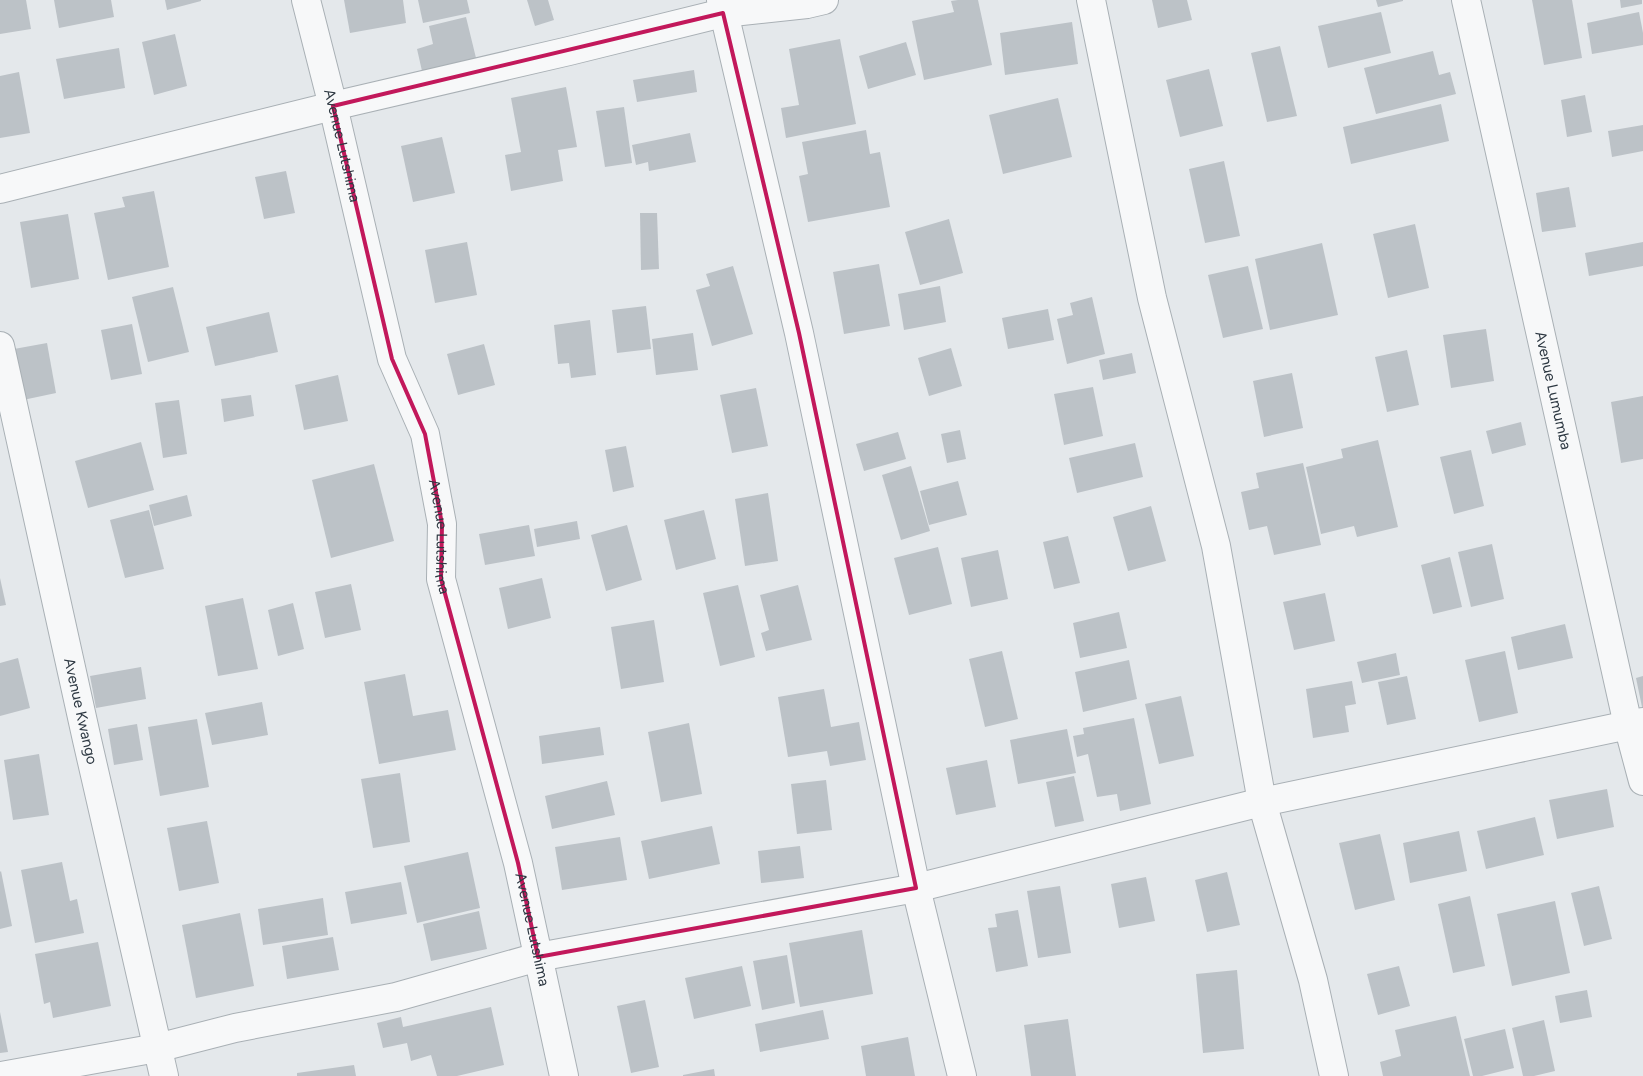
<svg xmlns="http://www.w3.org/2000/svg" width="1643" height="1076" font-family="Figtree,sans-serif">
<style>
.building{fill:#bcc2c7}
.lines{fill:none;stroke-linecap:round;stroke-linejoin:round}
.minor-casing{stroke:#a9b0b5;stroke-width:30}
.minor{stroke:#f7f8f9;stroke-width:28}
.marked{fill:none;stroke:#c2185b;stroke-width:4;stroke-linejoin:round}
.labels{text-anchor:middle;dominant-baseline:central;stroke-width:5;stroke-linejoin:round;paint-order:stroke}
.street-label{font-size:15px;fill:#2d3842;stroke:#f4f6f8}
</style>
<rect width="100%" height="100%" fill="#e4e8eb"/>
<!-- building -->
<g class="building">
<polygon points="0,0 26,0 31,29 0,34"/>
<polygon points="54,0 111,0 114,17 59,28"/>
<polygon points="165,0 201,0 201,1 167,10"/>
<polygon points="344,0 403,0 406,23 350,33"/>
<polygon points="418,0 467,0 470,13 423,23"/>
<polygon points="527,0 548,0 554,20 535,26"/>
<polygon points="958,0 978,0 992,65 924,80 912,21 954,12 951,1"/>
<polygon points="1152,0 1187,0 1192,20 1158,28"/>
<polygon points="1376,0 1403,0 1403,1 1378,7"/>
<polygon points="1532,0 1572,0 1582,58 1544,65"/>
<polygon points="1620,0 1642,0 1642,4 1621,8"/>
<polygon points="1381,12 1391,53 1328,68 1318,26"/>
<polygon points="1639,12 1643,33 1643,45 1592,54 1587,23"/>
<polygon points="466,17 476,58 422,71 417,49 433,44 429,26"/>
<polygon points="1072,22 1078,64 1005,75 1000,33"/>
<polygon points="175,34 187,86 154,95 142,42"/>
<polygon points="840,39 856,124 786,138 781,108 799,105 789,49"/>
<polygon points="906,42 916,75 868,89 859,56"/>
<polygon points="1280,46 1297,116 1267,122 1251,53"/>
<polygon points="119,48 125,88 64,99 56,59"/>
<polygon points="1433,51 1439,75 1450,72 1456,94 1376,114 1364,68"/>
<polygon points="1209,69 1223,126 1180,137 1166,80"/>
<polygon points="694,70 697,92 637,102 633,80"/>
<polygon points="19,72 30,133 0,138 0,76"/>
<polygon points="566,87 577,147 558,150 563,181 511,191 505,155 521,152 511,98"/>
<polygon points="1585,95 1592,132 1567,137 1561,100"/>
<polygon points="1058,98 1072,157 1003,174 989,115"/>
<polygon points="1441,104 1449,141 1351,164 1343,127"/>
<polygon points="624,107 632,163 605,167 596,111"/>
<polygon points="1643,125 1643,151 1612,157 1608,131"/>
<polygon points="866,130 870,154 880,152 890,207 808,222 799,176 808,174 802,142"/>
<polygon points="690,133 696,162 649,171 648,162 636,165 632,145"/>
<polygon points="442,137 455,193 413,202 401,146"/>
<polygon points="1224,161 1240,236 1205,243 1189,169"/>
<polygon points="286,171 295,213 264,219 255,177"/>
<polygon points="1569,187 1576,227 1542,232 1536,193"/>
<polygon points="154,191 169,267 108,280 94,213 125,207 122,197"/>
<polygon points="640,213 657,213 659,269 641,270"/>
<polygon points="68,214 79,279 31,288 20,222"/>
<polygon points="949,219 963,273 920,285 905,232"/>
<polygon points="1415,224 1429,288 1388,298 1373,234"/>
<polygon points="467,242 477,295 435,303 425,250"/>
<polygon points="1643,242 1643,266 1589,276 1585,253"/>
<polygon points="1322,243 1338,315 1270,330 1255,259"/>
<polygon points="879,264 890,326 844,334 833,272"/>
<polygon points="733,266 753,334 712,346 696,290 710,286 706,274"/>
<polygon points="1248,266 1263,329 1223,338 1208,275"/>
<polygon points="940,286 946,322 904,330 898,294"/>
<polygon points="173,287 189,352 148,362 132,297"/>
<polygon points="1092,297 1105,354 1067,364 1057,319 1073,315 1070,303"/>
<polygon points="646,306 651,349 617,353 612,310"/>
<polygon points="1048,309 1054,340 1008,349 1002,318"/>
<polygon points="269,312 278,352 215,366 206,327"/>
<polygon points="590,320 596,375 571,378 569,363 558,364 554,325"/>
<polygon points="132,324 142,374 111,380 101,330"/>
<polygon points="1486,329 1494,381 1451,388 1443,335"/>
<polygon points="693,333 698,370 656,375 652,339"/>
<polygon points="47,343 56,393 23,400 14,349"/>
<polygon points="484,344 495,385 458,395 447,354"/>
<polygon points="951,348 962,386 929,396 918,358"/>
<polygon points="1407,350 1419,405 1387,412 1375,357"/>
<polygon points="1132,353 1136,373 1103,380 1099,360"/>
<polygon points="1292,373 1303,428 1264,437 1253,381"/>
<polygon points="338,375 348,421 304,430 295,385"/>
<polygon points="1093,387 1103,436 1064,445 1054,394"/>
<polygon points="756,388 768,446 732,453 720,395"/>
<polygon points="251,395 254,416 224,422 221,399"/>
<polygon points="1643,396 1643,459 1621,463 1611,402"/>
<polygon points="179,400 187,454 163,458 155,403"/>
<polygon points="1521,422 1526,445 1492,454 1486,431"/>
<polygon points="960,430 966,459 947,463 941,434"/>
<polygon points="898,432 906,459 864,471 856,444"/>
<polygon points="1378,440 1398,527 1357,537 1354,526 1321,534 1306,467 1343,458 1341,449"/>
<polygon points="141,442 154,490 88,508 75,461"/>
<polygon points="1135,443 1143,477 1077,493 1069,458"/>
<polygon points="626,446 634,487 613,492 605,450"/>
<polygon points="1471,450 1484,506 1454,514 1440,457"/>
<polygon points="1303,463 1321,545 1274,555 1267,526 1249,530 1241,492 1259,488 1256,473"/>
<polygon points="374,464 394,541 331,558 312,480"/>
<polygon points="911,466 930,531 901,540 882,475"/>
<polygon points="958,481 967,515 929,525 920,491"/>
<polygon points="768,493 778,561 745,566 735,499"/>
<polygon points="187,495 192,516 154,526 149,505"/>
<polygon points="1151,506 1166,561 1128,571 1113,517"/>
<polygon points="149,510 164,569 125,578 110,520"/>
<polygon points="704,510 716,559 676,570 664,520"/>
<polygon points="577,521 580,539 537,547 534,529"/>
<polygon points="529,525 535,556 485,565 479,534"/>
<polygon points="627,525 642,580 606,591 591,535"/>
<polygon points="1068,536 1080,583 1054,589 1043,542"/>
<polygon points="1492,544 1504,599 1471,607 1458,552"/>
<polygon points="938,547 952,604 909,615 894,558"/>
<polygon points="998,550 1008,599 971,607 961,558"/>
<polygon points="1450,557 1462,607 1433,614 1421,565"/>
<polygon points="0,578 6,605 0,606"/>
<polygon points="542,578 551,618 508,629 499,588"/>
<polygon points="351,584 361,630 325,638 315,592"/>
<polygon points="738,585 755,657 720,666 703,593"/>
<polygon points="798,585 812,640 766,651 761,633 769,630 760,595"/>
<polygon points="1325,593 1335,641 1294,650 1283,602"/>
<polygon points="243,598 258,669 218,676 205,606"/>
<polygon points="293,603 304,649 278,656 268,610"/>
<polygon points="1119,612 1127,648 1080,658 1073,623"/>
<polygon points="654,620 664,682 621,689 611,627"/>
<polygon points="1565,624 1573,658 1518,670 1511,637"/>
<polygon points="1002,651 1018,719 985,727 969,659"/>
<polygon points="1505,651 1518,713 1479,722 1465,660"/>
<polygon points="1396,653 1400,675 1362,683 1357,662"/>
<polygon points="18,658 30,708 0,716 0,663"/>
<polygon points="1129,660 1137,699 1083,712 1075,672"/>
<polygon points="141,667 146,699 96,708 90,676"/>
<polygon points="405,674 413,716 448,710 456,750 379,764 364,682"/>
<polygon points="1407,676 1416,719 1387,725 1378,682"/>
<polygon points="1643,676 1643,707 1642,707 1636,678"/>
<polygon points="1352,681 1356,704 1345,706 1349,732 1313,738 1306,689"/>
<polygon points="824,689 831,727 859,722 866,760 830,766 827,751 788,757 778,697"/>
<polygon points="1181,696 1194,756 1159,764 1145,704"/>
<polygon points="262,702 268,735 212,745 205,713"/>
<polygon points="1134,718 1151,804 1120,811 1117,794 1097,797 1088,754 1077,757 1073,736 1084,734 1083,728"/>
<polygon points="197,719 209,787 160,796 148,727"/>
<polygon points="689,723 702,794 661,802 648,732"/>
<polygon points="137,724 143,760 114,765 108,729"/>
<polygon points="600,727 604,755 542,764 539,736"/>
<polygon points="1067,729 1076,773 1018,784 1010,740"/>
<polygon points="39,754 49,815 13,820 4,760"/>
<polygon points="987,760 996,807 956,815 946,768"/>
<polygon points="400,773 410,842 373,848 361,779"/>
<polygon points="1074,776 1084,821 1055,827 1046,782"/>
<polygon points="826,780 832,830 797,834 791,784"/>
<polygon points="607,781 615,815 552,829 545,796"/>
<polygon points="1607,789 1614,827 1557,839 1549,800"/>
<polygon points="1535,817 1544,855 1486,869 1477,831"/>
<polygon points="207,821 219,883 179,891 167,828"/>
<polygon points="712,826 720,864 649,879 641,841"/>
<polygon points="1459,831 1467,871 1410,883 1403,843"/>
<polygon points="1380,834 1395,900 1355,910 1339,843"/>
<polygon points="620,837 627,880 562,890 555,847"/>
<polygon points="800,846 804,878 761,883 758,851"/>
<polygon points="468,852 480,908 417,923 404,866"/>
<polygon points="62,862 70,901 77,899 84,933 35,943 21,870"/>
<polygon points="1,871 12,926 0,929 0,872"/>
<polygon points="1227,872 1240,925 1207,932 1195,880"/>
<polygon points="1146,877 1155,921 1119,928 1111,884"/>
<polygon points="401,882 407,914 351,924 345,892"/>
<polygon points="1060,886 1071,953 1038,958 1027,891"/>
<polygon points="1599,886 1612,939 1584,946 1571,893"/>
<polygon points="1470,896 1485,966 1453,973 1438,904"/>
<polygon points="323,898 328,935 263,945 258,909"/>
<polygon points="1555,901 1570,973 1512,986 1497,914"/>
<polygon points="1018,910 1028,966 996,972 988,928 997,927 995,914"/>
<polygon points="479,911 487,949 431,961 423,924"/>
<polygon points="240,913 254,986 196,998 182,925"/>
<polygon points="862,930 873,994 800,1007 789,943"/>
<polygon points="333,937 339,970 287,979 282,946"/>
<polygon points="98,942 111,1006 53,1018 50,1002 44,1004 35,954"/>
<polygon points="787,955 795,1003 762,1010 753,961"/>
<polygon points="742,966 751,1006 694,1019 685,978"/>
<polygon points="1399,966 1410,1006 1378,1015 1367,974"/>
<polygon points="1237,970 1244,1049 1203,1053 1196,974"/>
<polygon points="1587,990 1592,1017 1560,1023 1555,996"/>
<polygon points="645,1000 659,1067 631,1073 617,1006"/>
<polygon points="491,1007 504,1065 457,1076 437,1076 431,1055 411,1061 407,1043 383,1048 377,1023 401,1017 403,1027"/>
<polygon points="823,1010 829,1039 760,1052 755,1024"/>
<polygon points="0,1012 8,1052 0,1053"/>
<polygon points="1456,1016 1470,1076 1383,1076 1380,1062 1401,1056 1395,1030"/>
<polygon points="1068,1019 1076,1076 1031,1076 1024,1025"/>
<polygon points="1544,1020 1555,1071 1534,1076 1523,1076 1512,1028"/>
<polygon points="1505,1029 1514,1068 1482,1076 1473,1076 1464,1039"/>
<polygon points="908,1037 915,1076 866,1076 861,1046"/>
<polygon points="354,1065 356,1076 297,1076 297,1073"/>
<polygon points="714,1069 715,1076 683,1076 683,1075"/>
</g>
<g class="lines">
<defs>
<g id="minor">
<path id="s1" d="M306,0L333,106L392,359L425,434L442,524L441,579L518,863L564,1076"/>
<polyline points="721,0 799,333 916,888 962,1076"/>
<polyline points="1091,0 1152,298 1216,546 1262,802 1313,980 1334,1076"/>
<path id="s2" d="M1466,0L1628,725L1643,781"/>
<polyline points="0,189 333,106 569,51 723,13 807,4 824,0"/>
<path id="s3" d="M0,346L87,740L164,1076"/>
<polyline points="1,1076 157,1048 235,1028 396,997 538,957 916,888 1262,802 1643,722"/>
</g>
</defs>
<!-- minor casing -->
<use href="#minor" class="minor-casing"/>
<!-- minor -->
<use href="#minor" class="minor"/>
</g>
<!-- marked area -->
<path class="marked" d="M723,13L799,333L916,888L538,957L518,863L441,579L442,524L425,434L392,359L333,106Z"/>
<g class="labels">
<!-- street labels -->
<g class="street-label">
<text stroke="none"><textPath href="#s1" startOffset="150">Avenue Lutshima</textPath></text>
<text stroke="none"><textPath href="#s2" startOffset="400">Avenue Lumumba</textPath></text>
<text stroke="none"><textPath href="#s1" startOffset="555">Avenue Lutshima</textPath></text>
<text stroke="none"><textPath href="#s3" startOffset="374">Avenue Kwango</textPath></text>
<text stroke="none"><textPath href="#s1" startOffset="960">Avenue Lutshima</textPath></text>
</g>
</g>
</svg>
